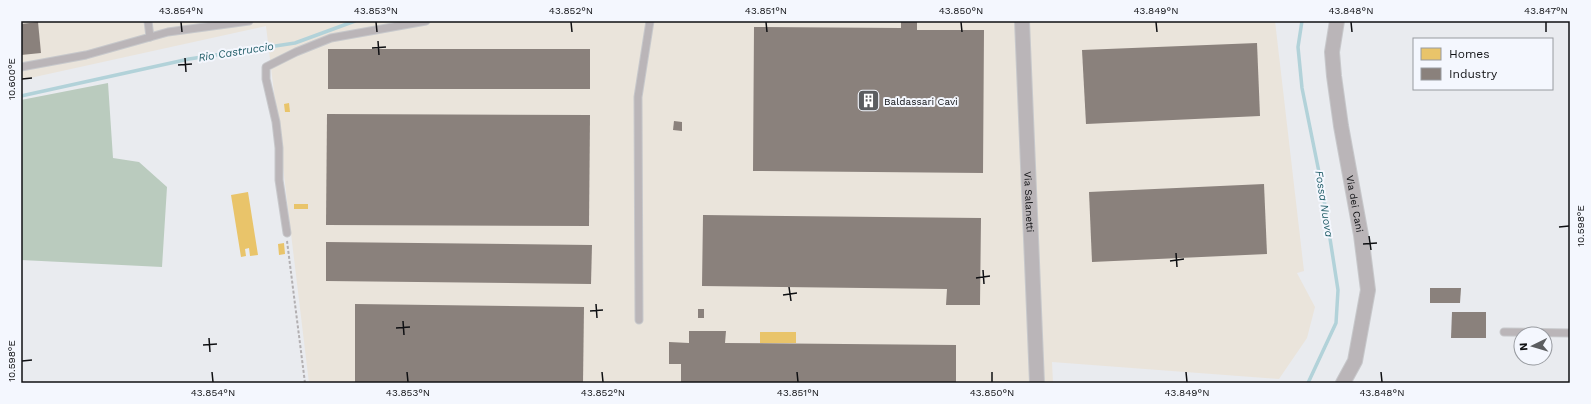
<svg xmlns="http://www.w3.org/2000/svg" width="1591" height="404" font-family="'Work Sans',sans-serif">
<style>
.industrial{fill:#eae4db}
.forest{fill:#bacbbe}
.homes{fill:#e9c46a}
.industry{fill:#8a817c}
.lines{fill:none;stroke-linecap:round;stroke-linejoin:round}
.stream{stroke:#b2d2d9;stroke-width:3.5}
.lane-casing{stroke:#c7c8cb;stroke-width:9}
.street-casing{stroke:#c7c8cb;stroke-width:16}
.path{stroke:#b2afb1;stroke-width:2;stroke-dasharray:3 2;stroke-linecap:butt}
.lane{stroke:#bab5b8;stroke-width:7}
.street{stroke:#bab5b8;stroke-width:14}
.ticks{fill:none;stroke:#0f1013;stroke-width:1.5}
.labels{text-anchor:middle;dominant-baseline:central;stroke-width:4;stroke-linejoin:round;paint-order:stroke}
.poi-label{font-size:10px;fill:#0f1013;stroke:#f4f7fe;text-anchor:start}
.street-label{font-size:10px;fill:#0f1013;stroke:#f4f7fe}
.water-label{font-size:11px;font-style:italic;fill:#225e68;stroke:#f4f7fe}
.neatline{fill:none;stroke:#0f1013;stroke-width:1.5}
.ticks-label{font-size:10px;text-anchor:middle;fill:#0f1013}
</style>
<rect width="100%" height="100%" fill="#e9ebef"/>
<!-- industrial -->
<polygon class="industrial" points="21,21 1275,21 1304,271 1297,273 1315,307 1307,338 1279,379 1052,362 1053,383 309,383 266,26 21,80"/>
<!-- forest -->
<polygon class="forest" points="108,83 113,158 139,162 167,187 162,267 21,260 21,100"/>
<!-- homes -->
<g class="homes">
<polygon points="289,103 290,112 285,112 284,104"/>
<polygon points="248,192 258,255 250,256 249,248 245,249 246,256 241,257 231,195"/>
<rect x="294" y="204" width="14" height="5"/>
<polygon points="284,243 285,254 279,255 278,244"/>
<rect x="760" y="332" width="36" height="11"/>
</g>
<!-- industry -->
<g class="industry">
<polygon points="901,21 917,21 917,30 984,30 983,173 753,171 754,27 901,28"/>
<polygon points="38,22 41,53 21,55 21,24"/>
<polygon points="1257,43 1260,116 1086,124 1082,50"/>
<rect x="328" y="49" width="262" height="40"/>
<polygon points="327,114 590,115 589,226 326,225"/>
<polygon points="674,121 682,122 682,131 673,130"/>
<polygon points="1264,184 1267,254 1092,262 1089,192"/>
<polygon points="703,215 981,218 980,305 946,305 947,289 702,286"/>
<polygon points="326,242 592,245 591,284 326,281"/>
<polygon points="1430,288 1461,288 1460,303 1430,303"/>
<polygon points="355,304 584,307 583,383 355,383"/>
<rect x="698" y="309" width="6" height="9"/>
<polygon points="1452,312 1486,312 1486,338 1451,338"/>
<polygon points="689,331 726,331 725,343 956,345 956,383 681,383 681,364 669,364 669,342 689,343"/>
</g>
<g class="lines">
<!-- stream -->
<g class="stream">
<polyline points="1302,21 1298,47 1302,88 1322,187 1338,290 1336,323 1308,383"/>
<polyline points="21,96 189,59 295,43 355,21"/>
</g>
<defs>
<g id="lane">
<polyline points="148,21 150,37"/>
<polyline points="21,67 86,55 168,32 249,21"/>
<polyline points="287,233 279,180 279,148 276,122 266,79 266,67 296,52 331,38 426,21"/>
<polyline points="639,320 638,97 650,21"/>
<polyline points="1504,332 1570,333"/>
</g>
<g id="street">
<path id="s1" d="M1022,21L1037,383"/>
<path id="s2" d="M1337,21L1332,52L1334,76L1341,126L1361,235L1368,290L1355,361L1343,383"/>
</g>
</defs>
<!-- lane casing -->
<use href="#lane" class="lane-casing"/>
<!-- street casing -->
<use href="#street" class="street-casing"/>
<!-- path -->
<polyline class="path" points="287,241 305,383"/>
<!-- lane -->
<use href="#lane" class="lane"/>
<!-- street -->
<use href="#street" class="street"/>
</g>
<!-- ticks -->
<path class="ticks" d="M181,22L182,32M376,22L377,32M571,22L572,32M766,22L767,32M961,22L962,32M1156,22L1157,32M1351,22L1352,32M1546,22V32M378,41L379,55M372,48L386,47M185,58L186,72M178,65L192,64M22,79L32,78M1559,227L1569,226M1369,236L1371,250M1363,244L1377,243M1176,253L1177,267M1170,261L1184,259M983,270L984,284M976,278L990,276M789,287L791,301M783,295L797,293M596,304L597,318M590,311L603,310M403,321L404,335M396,328L410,327M209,338L210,352M203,345L217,344M22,361L32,360M212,372L213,382M407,372L408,382M602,372L603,382M797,372L798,382M992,372V382M1186,372L1187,382M1381,372L1382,382"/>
<!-- icons -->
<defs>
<symbol id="building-square" viewBox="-11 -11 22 22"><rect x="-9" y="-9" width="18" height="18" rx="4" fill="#5b5d60" stroke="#f4f7fe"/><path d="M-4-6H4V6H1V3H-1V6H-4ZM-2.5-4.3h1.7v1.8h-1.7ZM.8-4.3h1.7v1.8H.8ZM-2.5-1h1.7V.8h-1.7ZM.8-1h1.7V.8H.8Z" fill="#fff"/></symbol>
</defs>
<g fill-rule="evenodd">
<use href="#building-square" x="856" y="88" width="25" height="25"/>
</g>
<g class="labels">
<!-- poi labels -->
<g class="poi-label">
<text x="884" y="101">Baldassari Cavi</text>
</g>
<!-- street labels -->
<g class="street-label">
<text stroke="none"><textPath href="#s1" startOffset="181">Via Salanetti</textPath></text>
<text stroke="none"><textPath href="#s2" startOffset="185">Via dei Cani</textPath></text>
</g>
<!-- water labels -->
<g class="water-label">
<text transform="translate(236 52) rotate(-9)">Rio Castruccio</text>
<text transform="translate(1324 204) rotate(81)">Fossa Nuova</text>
</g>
</g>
<!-- border -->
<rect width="1591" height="404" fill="none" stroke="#f4f7fe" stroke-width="44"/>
<!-- legend -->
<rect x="1413" y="38" width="140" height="52" fill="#f4f7fe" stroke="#989ba0"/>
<rect x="1421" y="48" width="20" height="12" fill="#e9c46a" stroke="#989ba0"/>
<text x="1449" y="58" font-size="12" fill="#0f1013">Homes</text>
<rect x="1421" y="68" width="20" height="12" fill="#8a817c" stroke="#989ba0"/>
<text x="1449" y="78" font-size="12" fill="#0f1013">Industry</text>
<!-- north arrow -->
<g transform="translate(1533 346) rotate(265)"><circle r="19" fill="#f4f7fe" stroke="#989ba0"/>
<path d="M0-3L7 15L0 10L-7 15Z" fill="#5b5d60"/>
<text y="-6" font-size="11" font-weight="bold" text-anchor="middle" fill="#0f1013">N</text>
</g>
<rect x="22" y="22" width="1547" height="360" class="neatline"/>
<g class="ticks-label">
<text x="181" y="14">43.854°N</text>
<text x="376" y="14">43.853°N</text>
<text x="571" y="14">43.852°N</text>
<text x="766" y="14">43.851°N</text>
<text x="961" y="14">43.850°N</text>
<text x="1156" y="14">43.849°N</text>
<text x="1351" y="14">43.848°N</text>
<text x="1546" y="14">43.847°N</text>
<text transform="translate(11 79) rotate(-90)" y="4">10.600°E</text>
<text transform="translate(1580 226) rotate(-90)" y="4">10.598°E</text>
<text transform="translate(11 361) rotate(-90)" y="4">10.598°E</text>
<text x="213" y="396">43.854°N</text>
<text x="408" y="396">43.853°N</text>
<text x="603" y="396">43.852°N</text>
<text x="798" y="396">43.851°N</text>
<text x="992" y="396">43.850°N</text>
<text x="1187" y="396">43.849°N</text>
<text x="1382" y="396">43.848°N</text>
</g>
</svg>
